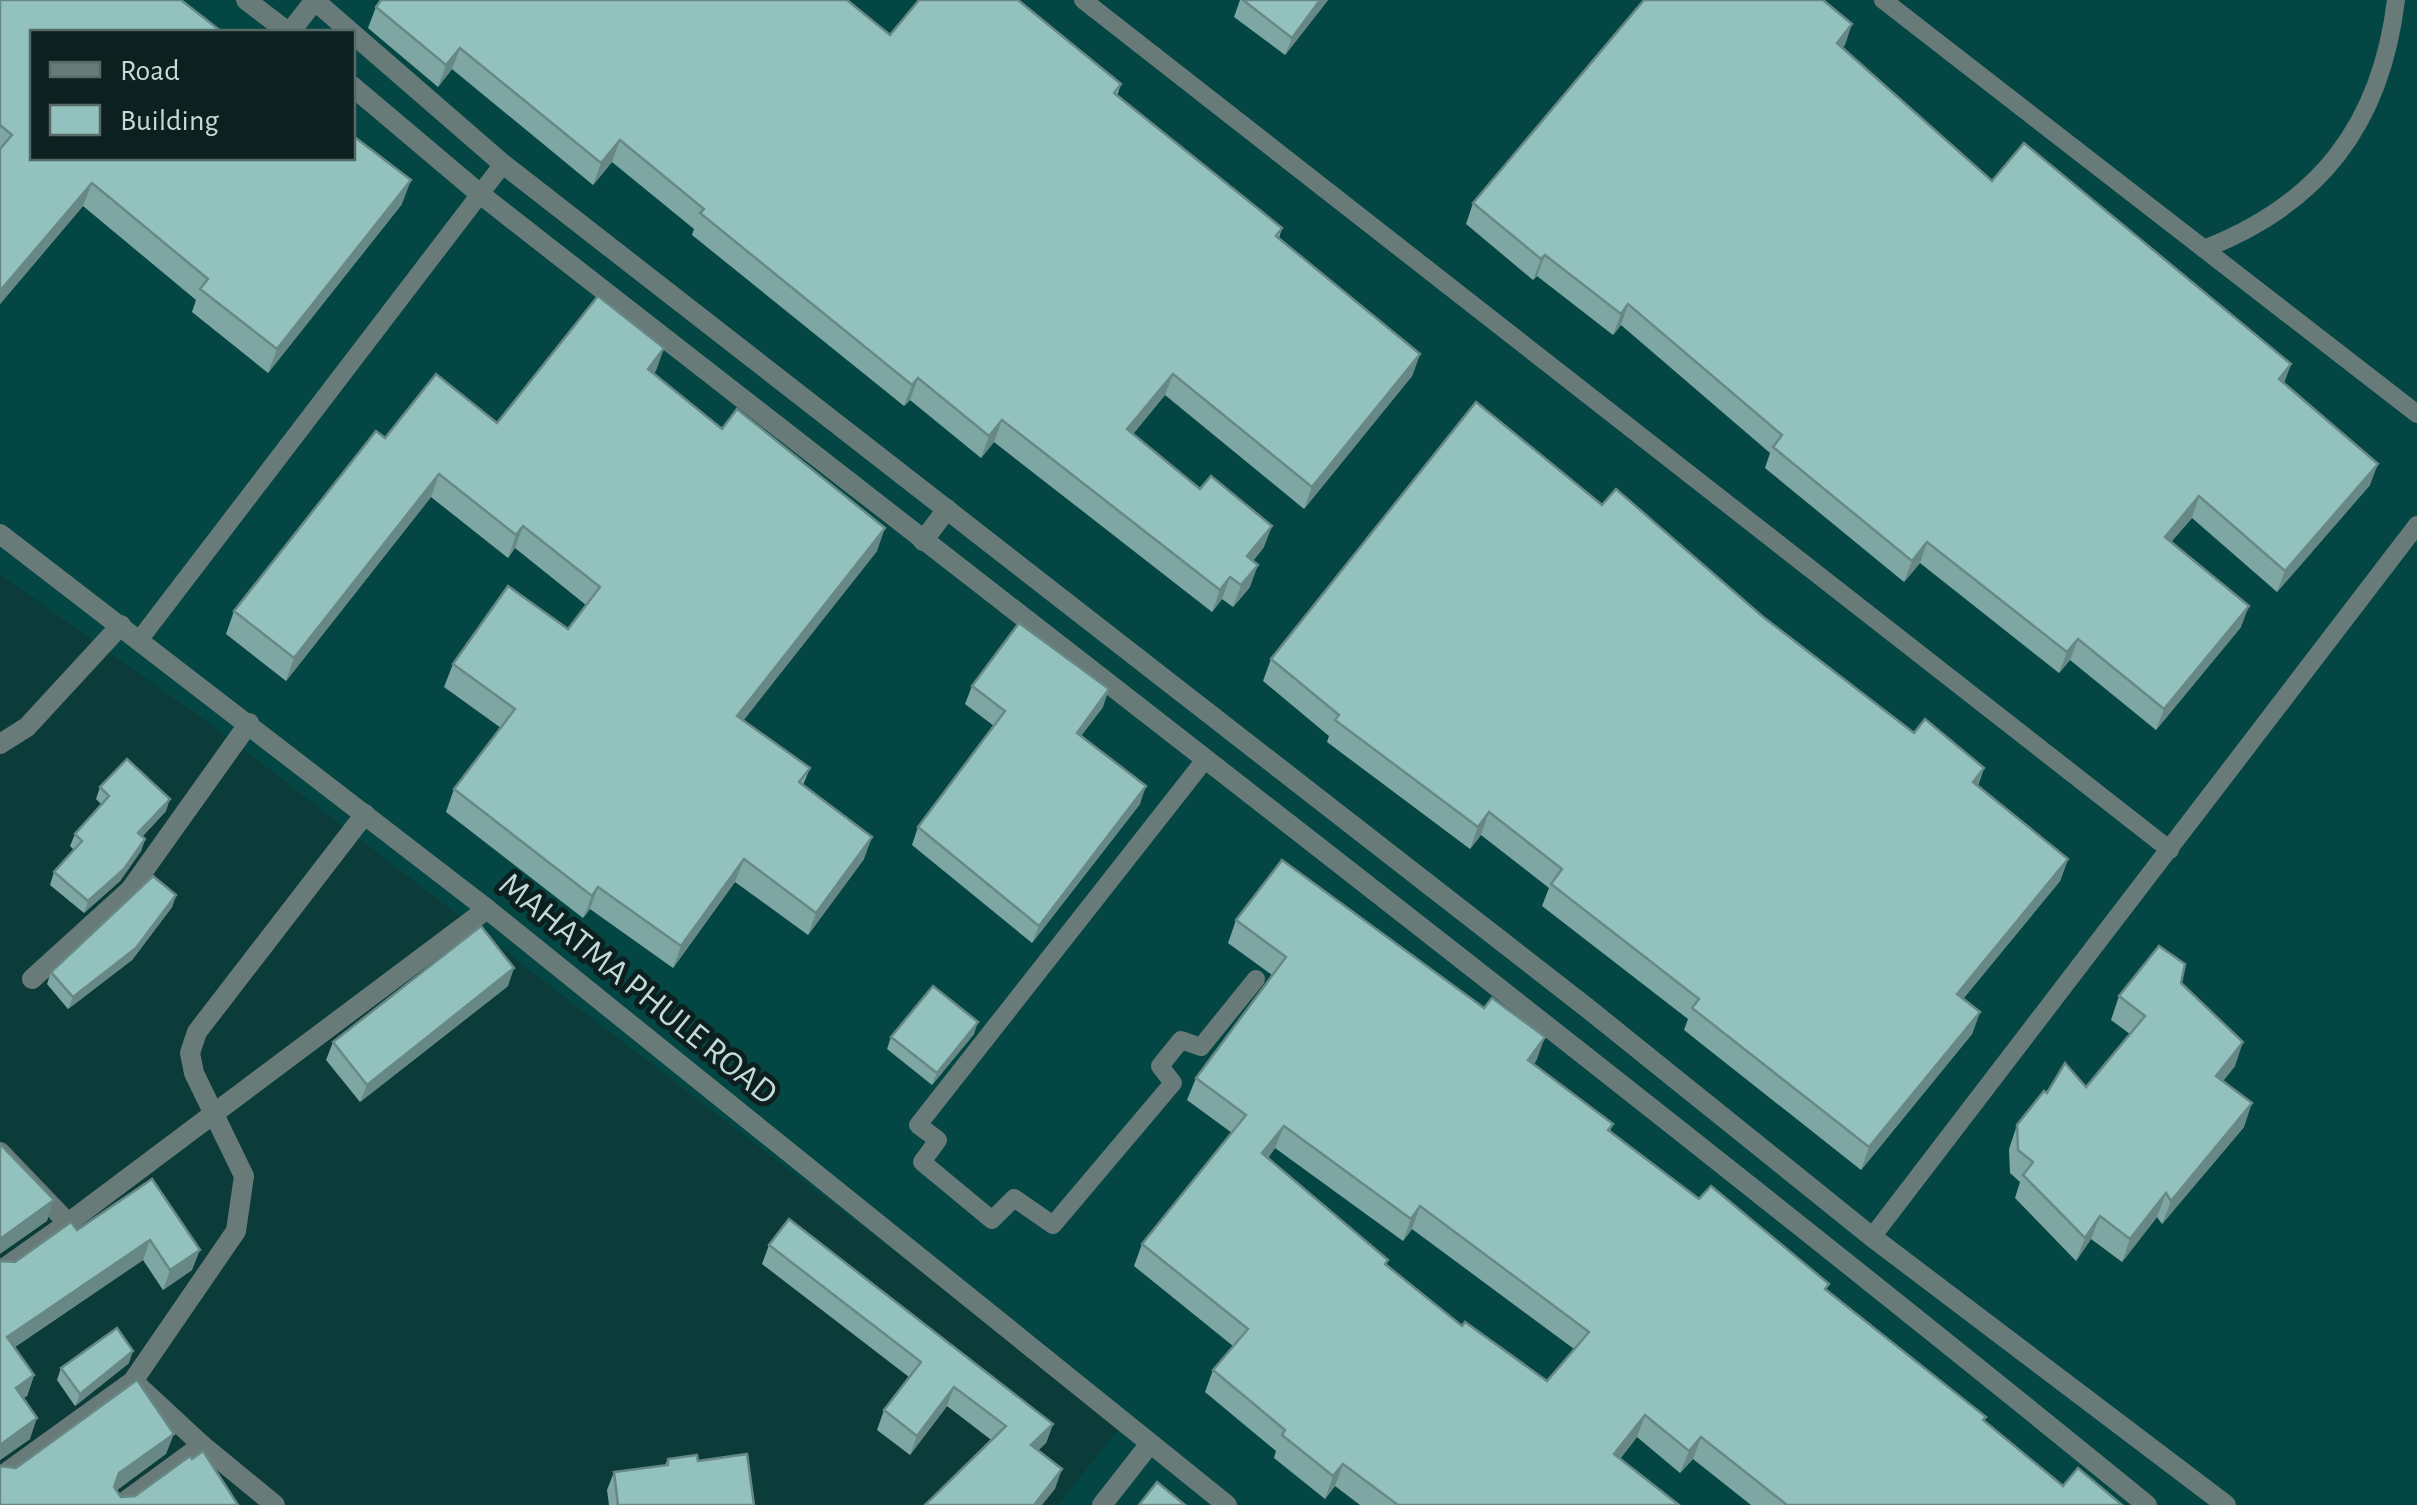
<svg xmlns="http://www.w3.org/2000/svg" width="2417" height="1505" font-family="'Alegreya Sans',sans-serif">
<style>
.built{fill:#044643;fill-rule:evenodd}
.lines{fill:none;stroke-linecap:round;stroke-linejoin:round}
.service{stroke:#687b79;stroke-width:18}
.minor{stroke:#687b79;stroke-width:20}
.tertiary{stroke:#687b79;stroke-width:20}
.wall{fill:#7ea7a3;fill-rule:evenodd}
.shaded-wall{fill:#678885}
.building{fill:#93c2be;stroke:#678885;stroke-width:2.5;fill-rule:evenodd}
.labels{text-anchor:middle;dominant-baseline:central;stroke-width:10;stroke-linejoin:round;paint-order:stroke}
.street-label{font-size:35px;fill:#c3dbd8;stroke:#0d1f1e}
</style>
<rect width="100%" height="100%" fill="#0c3c3a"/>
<!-- built -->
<path class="built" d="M0,0H2417V1505H1058L1121,1426L217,729L0,574ZM32,32H352V158H32Z"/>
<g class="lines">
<!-- service -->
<g class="service">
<polyline points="1083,0 2170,850"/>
<polyline points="1883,0 2417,414"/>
<path d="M2204,249C2320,204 2381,124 2396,0"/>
<polyline points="140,639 503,164"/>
<polyline points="1204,761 918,1125 938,1140 922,1162 992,1220 1014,1198 1053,1225 1173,1083 1160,1066 1181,1040 1201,1047 1256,979"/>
<polyline points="1872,1237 2417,525"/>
</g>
<!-- minor -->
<g class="minor">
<polyline points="0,744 27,727 121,625"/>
<polyline points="32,979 130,890 249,723"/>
<polyline points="0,1152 68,1223 487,909"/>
<polyline points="0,1271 68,1223"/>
<polyline points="202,1445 275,1505"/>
<polyline points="0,1477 133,1381 236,1231 244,1176 194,1073 190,1053 197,1032 365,814"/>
<polyline points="120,1505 202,1445 133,1381"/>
<polyline points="1102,1505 1149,1445"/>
</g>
<!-- tertiary -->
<g class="tertiary">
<polyline points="246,0 288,32"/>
<polyline points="314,0 503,164 1586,1007 1872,1237 2226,1505"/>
<polyline points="290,32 315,0"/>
<path d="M352,86L480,194C1037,630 1599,1059 2147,1505"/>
<polyline points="0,534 487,909 1227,1505"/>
<polyline points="923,541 947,509"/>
</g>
</g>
<!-- wall -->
<g class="wall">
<polygon points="0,0 402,204 268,373 192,312 196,300 83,206 0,304"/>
<polygon points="1240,0 1328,0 1285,55 1234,17"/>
<polygon points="376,7 890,35 1121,84 1117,96 1282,228 1279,238 1420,354 1412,376 1304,509 1165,395 1133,434 1264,547 1253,561 1250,587 1233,607 1222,599 1212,612 994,442 981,458 910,400 904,406 692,235 694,229 612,162 593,185 452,69 438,87 368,28"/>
<polygon points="1852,24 1842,48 1992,181 2291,364 2284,383 2370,485 2277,592 2192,518 2171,542 2241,627 2156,730 2070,660 2059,673 1920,563 1904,582 1765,468 1770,453 1621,325 1613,335 1537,276 1533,280 1466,224 1473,203"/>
<polygon points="664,348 654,374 877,551 743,720 810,768 803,785 864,859 808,935 735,882 673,968 590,909 583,918 446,812 454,789 501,728 444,687 453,664 568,629 586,605 515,548 508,558 431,497 286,681 226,634 234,611 385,438 497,423"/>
<polygon points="1602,505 1762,616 1914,733 1984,768 1978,786 2068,859 2060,881 1963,999 1980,1012 1972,1034 1861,1170 1684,1030 1688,1019 1542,906 1549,888 1481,835 1470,849 1327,742 1329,736 1263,681 1271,659"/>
<polygon points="972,686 1103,707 1081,736 1140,804 1032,943 912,845 918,827 994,726 965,704"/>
<polygon points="100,787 166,811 142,837 145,839 141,851 120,881 84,913 50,885 54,872 74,850 70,846 75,834 102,805 96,799"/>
<polygon points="176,895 172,907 132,960 68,1009 47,984 51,972"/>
<path d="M1236,920L1537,1059L1534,1064L1613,1124L1610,1131L1699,1199L1827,1291L1986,1417L1984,1421L2063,1486L2122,1505H1751L1693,1459L1680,1473L1637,1437L1620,1459L1679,1505H1360L1335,1486L1325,1499L1274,1458L1276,1451L1205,1392L1213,1370L1233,1346L1134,1266L1142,1244L1232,1133L1187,1100L1196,1078L1272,975L1228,943ZM1275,1148L1403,1241L1412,1229L1574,1349L1547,1381L1462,1326L1386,1265L1388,1260L1268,1158Z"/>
<polygon points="2181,983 2235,1066 2223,1081 2244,1127 2162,1224 2157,1217 2122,1262 2091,1239 2076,1261 2015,1198 2020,1182 2010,1173 2009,1149 2017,1125 2047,1093 2086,1087 2130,1034 2111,1020 2119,996"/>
<polygon points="508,986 360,1102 326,1060 333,1042"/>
<polygon points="974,1034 932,1085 887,1049 891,1037"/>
<polygon points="152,1179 192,1270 163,1290 143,1260 15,1347 34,1375 27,1396 23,1398 30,1439 0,1460 0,1261 15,1262 77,1230"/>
<polygon points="769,1245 1053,1424 1046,1443 1038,1450 1055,1489 947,1406 910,1455 877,1430 884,1410 909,1377 762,1264"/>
<polygon points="129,1363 75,1406 57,1380 61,1368"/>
<polygon points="668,1459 698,1461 754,1505 609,1505 607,1490 614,1472 665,1465"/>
</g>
<!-- shaded-wall -->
<g class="shaded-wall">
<polygon points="1320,0 1328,0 1285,55 1292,38"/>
<polygon points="1852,24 1845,45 1829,64 1837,43"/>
<polygon points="460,48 452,69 438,87 446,65"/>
<polygon points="620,140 612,162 593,185 601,163"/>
<polygon points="411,180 402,204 268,373 277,349"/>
<polygon points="92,183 83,206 0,304 0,291"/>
<polygon points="1545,255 1537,276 1533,280 1541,259"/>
<polygon points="1628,304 1621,325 1613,335 1621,314"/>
<polygon points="664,348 656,371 639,392 648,369"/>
<polygon points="1420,354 1412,376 1304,509 1312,487"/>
<polygon points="2291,364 2283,385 2279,379"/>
<polygon points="1173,374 1165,395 1119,451 1127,429"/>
<polygon points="918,378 910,400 904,406 912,385"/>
<polygon points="1002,420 994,442 981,458 989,436"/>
<polygon points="2378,464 2370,485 2277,592 2285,571"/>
<polygon points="439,474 431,497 286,681 294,658"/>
<polygon points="2199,496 2192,518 2157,558 2165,537"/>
<polygon points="523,526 515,548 508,558 516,535"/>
<polygon points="1272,526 1264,547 1239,578 1247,556"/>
<polygon points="885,528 877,551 729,739 737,716"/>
<polygon points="1927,542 1920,563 1904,582 1912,561"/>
<polygon points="1258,565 1250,587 1233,607 1241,585"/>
<polygon points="1230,577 1222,599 1212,612 1220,590"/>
<polygon points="2249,606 2241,627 2156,730 2164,709"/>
<polygon points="2078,639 2070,660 2059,673 2067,652"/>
<polygon points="1109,689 1103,707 1070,750 1077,733"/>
<polygon points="1984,768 1976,790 1973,782"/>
<polygon points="1146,786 1140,804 1032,943 1039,926"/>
<polygon points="170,799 166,811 134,845 138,833"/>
<polygon points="1489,812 1481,835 1470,849 1478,827"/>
<polygon points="872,837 864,859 808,935 816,913"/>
<polygon points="145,839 141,851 120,881 84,913 88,901"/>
<polygon points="744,859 735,882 673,968 681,946"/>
<polygon points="2068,859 2060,881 1949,1016 1957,994"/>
<polygon points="598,887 590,909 583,918 592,896"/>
<polygon points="176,895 172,907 132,960 68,1009 73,997"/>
<polygon points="514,968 508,986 360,1102 367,1085"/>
<polygon points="1980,1012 1972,1034 1861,1170 1869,1147"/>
<polygon points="978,1022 974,1034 932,1085 937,1073"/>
<polygon points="1545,1037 1537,1059 1520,1082 1528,1060"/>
<polygon points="2243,1042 2235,1066 2208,1099 2216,1076"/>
<polygon points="2252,1103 2244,1127 2162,1224 2171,1201"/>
<polygon points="1284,1126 1275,1148 1254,1175 1262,1153"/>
<polygon points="2166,1193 2157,1217 2122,1262 2130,1239"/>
<polygon points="54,1200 47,1221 0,1254 0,1239"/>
<polygon points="1420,1206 1412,1229 1403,1241 1411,1219"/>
<polygon points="2100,1216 2091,1239 2076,1261 2085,1238"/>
<polygon points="150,1240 143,1260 0,1357 7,1337"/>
<polygon points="200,1250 192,1270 163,1290 170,1270"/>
<polygon points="133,1351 129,1363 75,1406 80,1394"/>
<polygon points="34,1375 27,1396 8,1408 16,1388"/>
<polygon points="954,1387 947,1406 910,1455 917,1436"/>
<polygon points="1645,1415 1637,1437 1606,1476 1614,1454"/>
<polygon points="37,1418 30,1439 0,1460 0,1445"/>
<polygon points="1053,1424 1046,1443 1024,1464 1031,1445"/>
<polygon points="174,1434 166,1454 112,1494 119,1473"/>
<polygon points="1701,1437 1693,1459 1680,1473 1689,1451"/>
<polygon points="1343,1464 1335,1486 1325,1499 1333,1476"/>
<polygon points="1062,1469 1055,1489 1042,1505 1034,1505"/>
</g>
<!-- building -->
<g class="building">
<polygon points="0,0 181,0 222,32 32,32 32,158 352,158 352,135 411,180 277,349 200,289 208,279 92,183 0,291 0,149 12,135 0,125"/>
<polygon points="381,0 847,0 890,35 919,0 1018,0 1121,84 1114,93 1282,228 1276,236 1420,354 1312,487 1173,374 1127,429 1200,489 1211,476 1272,526 1247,556 1258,565 1241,585 1230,577 1220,590 1002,420 989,436 918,378 912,385 700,213 704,209 620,140 601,163 460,48 446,65 376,7"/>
<polygon points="1243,0 1320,0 1292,38"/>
<polygon points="1644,0 1823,0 1852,24 1837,43 1992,181 2024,143 2291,364 2279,379 2378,464 2285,571 2199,496 2165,537 2249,606 2164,709 2078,639 2067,652 1927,542 1912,561 1773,447 1782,435 1628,304 1621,314 1545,255 1541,259 1473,203"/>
<polygon points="598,296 664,348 648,369 722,429 737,409 885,528 737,716 810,768 799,782 872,837 816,913 744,859 681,946 598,887 592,896 454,789 515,709 453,664 508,586 568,629 600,587 523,526 516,535 439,474 294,658 234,611 376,431 385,438 436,374 497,423"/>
<polygon points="1476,402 1602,505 1616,489 1762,616 1914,733 1925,719 1984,768 1973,782 2068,859 1957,994 1980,1012 1869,1147 1692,1008 1699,999 1551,884 1562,869 1489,812 1478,827 1335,720 1339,715 1271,659"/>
<polygon points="1019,623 1109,689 1077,733 1146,786 1039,926 918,827 1005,711 972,686"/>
<polygon points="127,759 170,799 138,833 145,839 124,869 88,901 54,872 82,841 75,834 109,796 100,787"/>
<path d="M1282,860L1484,1008L1492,998L1545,1037L1528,1060L1613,1124L1608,1130L1699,1199L1711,1186L1829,1284L1825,1289L1986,1417L1983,1420L2063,1486L2078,1468L2122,1505H1787L1701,1437L1689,1451L1645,1415L1614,1454L1679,1505H1398L1343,1464L1333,1476L1282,1435L1285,1430L1213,1370L1248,1329L1142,1244L1246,1115L1196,1078L1286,957L1236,920ZM1284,1126L1411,1219L1420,1206L1589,1332L1547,1381L1465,1322L1462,1326L1385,1264L1388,1260L1262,1153Z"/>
<polygon points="153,876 176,895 136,948 73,997 51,972"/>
<polygon points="481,926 514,968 367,1085 333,1042"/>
<polygon points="2159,946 2185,964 2181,983 2243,1042 2216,1076 2252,1103 2171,1201 2166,1193 2130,1239 2100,1216 2085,1238 2023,1175 2033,1162 2018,1150 2017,1125 2044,1091 2047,1093 2065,1063 2086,1087 2145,1016 2119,996"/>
<polygon points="933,986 978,1022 937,1073 891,1037"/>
<polygon points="0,1144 54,1200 0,1239"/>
<polygon points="152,1179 200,1250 170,1270 150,1240 7,1337 34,1375 16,1388 37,1418 0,1445 0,1261 15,1262 71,1222 77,1230"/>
<polygon points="789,1219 1053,1424 1031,1445 1062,1469 1034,1505 925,1505 1006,1426 954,1387 917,1436 884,1410 921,1362 769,1245"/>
<polygon points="117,1328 133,1351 80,1394 61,1368"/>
<polygon points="137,1380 174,1434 119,1473 114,1487 121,1497 135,1496 190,1456 192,1459 203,1451 238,1505 0,1505 0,1466 16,1468"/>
<polygon points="747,1454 754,1505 618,1505 614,1472 668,1465 668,1459 697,1455 698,1461"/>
<polygon points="1157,1482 1185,1505 1139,1505"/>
</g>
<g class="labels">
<!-- street labels -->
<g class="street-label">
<text transform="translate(638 989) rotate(39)">MAHATMA PHULE ROAD</text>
</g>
</g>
<!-- legend -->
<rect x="30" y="30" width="325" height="130" fill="#0d1f1e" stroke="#566a68" stroke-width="2.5"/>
<rect x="50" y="62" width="50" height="15" fill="#687b79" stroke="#566a68" stroke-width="2.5"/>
<text x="120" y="80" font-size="30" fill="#c3dbd8">Road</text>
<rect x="50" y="105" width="50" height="30" fill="#93c2be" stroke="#566a68" stroke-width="2.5"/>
<text x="120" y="130" font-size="30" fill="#c3dbd8">Building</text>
</svg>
